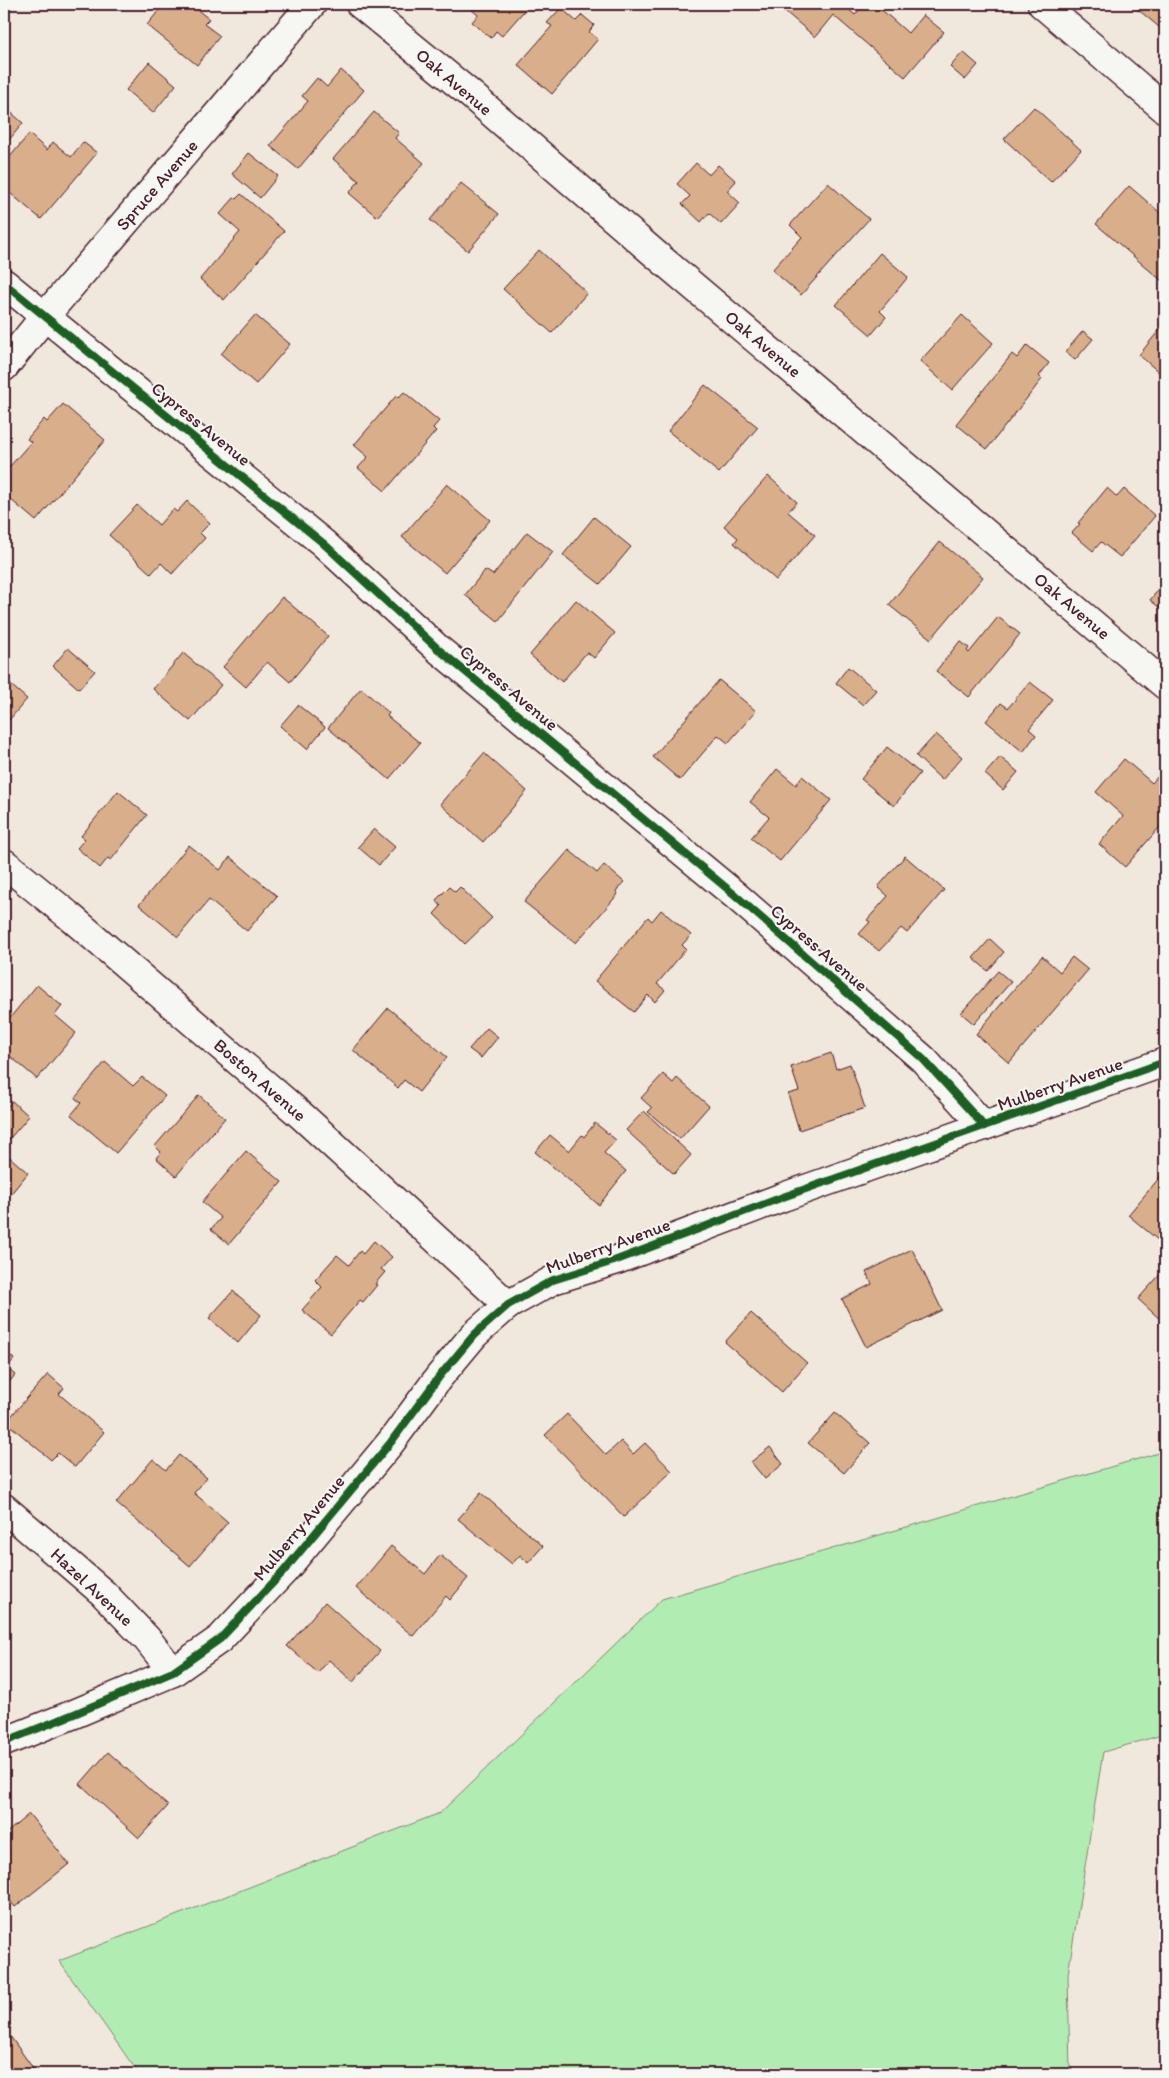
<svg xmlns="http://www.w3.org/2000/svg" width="1169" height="2078" font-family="Itim,sans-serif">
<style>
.green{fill:#b1edb3;stroke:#7e866f}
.building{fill:#d9ae8a;stroke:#4a1f2b}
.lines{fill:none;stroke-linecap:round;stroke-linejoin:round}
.minor-casing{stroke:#4a1f2b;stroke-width:31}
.minor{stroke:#f6f6f2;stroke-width:28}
.cycleway-casing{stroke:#f6f6f2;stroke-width:11}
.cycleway{stroke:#1b5e20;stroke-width:8}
.labels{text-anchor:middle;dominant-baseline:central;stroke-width:4;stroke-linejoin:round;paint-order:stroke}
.street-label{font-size:18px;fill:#4a1f2b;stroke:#f6f6f2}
</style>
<rect width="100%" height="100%" fill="#f0e8dd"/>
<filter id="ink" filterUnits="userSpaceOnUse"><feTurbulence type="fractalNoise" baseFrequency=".02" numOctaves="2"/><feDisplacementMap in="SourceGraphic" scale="10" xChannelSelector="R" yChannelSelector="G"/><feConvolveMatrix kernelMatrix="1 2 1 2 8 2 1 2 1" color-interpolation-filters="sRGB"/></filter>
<g filter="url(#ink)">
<!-- green -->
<polygon class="green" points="1165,1451 1165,1734 1103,1752 1068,1974 1070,2074 139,2074 59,1961 440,1813 662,1599"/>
<!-- building -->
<g class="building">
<polygon points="164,4 190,4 209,19 204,24 220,36 197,65 147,25"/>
<polygon points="478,4 530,4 502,36 496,31 491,38 472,22 478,15 472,10"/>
<polygon points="784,4 842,4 855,15 864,4 875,4 908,33 923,15 944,32 905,77 833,15 815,37 781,8"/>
<polygon points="1137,4 1165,4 1165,32 1135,7"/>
<polygon points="561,8 576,21 582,15 594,25 589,32 598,39 552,94 518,65 552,26 547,23"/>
<polygon points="963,52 978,65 965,80 950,67"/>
<polygon points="149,62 176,85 153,113 126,90"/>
<polygon points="341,70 364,90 298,169 270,146 308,101 302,96 317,78 327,87"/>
<polygon points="1034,107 1081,150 1051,182 1004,139"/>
<polygon points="7,109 23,123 4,146 4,113"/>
<polygon points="374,112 399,133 395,138 424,163 377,217 349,193 359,181 333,159"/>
<polygon points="29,134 47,150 53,142 71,157 83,142 97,153 41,219 4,188 4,164"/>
<polygon points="249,153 278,176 260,198 232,174"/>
<polygon points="696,163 709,175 718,165 736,181 727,191 740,203 721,224 709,213 701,222 682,204 690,196 677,184"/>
<polygon points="461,183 499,214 468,251 430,220"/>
<polygon points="828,183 869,219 801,295 772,270 802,237 790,225"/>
<polygon points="1129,186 1165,217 1165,279 1163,282 1096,224"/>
<polygon points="241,194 284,231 224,300 200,279 240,232 220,214 234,198 236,199"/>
<polygon points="539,250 587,293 552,333 503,289"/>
<polygon points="880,253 908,277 880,311 886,317 871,335 836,305"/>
<polygon points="255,315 290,344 256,384 221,354"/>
<polygon points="962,315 993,343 952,390 920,361"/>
<polygon points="1165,323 1165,370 1161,374 1139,355"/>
<polygon points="1083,331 1093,339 1075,360 1065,352"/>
<polygon points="1027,345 1049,363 1039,376 1042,379 987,449 956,424 1012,354 1017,358"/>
<polygon points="705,385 758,427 719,473 668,431"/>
<polygon points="404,392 439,421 433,428 436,431 385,491 358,468 368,457 354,445 396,396 398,398"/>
<polygon points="63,404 105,440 36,521 4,494 4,473 31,442 27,439 44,419 47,422"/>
<polygon points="768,476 797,502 788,512 815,535 776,580 734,543 738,538 724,526"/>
<polygon points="447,484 490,520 445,573 402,537"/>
<polygon points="1107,488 1117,497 1124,489 1155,516 1120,557 1101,542 1093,551 1072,533 1080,524 1078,523"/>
<polygon points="187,501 210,523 200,533 205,538 172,574 161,563 151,574 109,535 137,505 159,525 173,509 177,512"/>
<polygon points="594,517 631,547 600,584 563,555"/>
<polygon points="527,532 553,552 498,621 465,595 485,570 493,575"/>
<polygon points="940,542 983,577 931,639 889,605"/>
<polygon points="1165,553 1165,567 1158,561"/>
<polygon points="1165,582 1165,612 1150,600"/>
<polygon points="282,597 328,636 290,682 267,662 246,687 223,667"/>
<polygon points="576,600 615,633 594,658 587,652 562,682 530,655"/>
<polygon points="998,617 1020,634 969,697 936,671 960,641 969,648 967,651 969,653"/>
<polygon points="68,648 95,671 79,689 53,666"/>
<polygon points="183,653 221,685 190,721 153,689"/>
<polygon points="848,667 876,690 863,705 836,683"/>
<polygon points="4,679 27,699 4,726"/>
<polygon points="719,680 756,711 728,743 718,735 680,780 653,757"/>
<polygon points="1030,682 1053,700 1029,729 1036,735 1023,752 986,721 1001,703 1008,708"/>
<polygon points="361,688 389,713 387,716 420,743 389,779 328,728"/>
<polygon points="298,705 325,727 307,749 280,726"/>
<polygon points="936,734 962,757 942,780 916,756"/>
<polygon points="887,747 920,773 894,806 861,779"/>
<polygon points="484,753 527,791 483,842 440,804"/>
<polygon points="1000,757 1018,772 1003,790 985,774"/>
<polygon points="1124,759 1152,783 1160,774 1165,779 1165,821 1125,867 1099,844 1123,816 1096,792"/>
<polygon points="777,769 796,785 802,776 831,800 780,861 751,838 769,817 750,802"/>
<polygon points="118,791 147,815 111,860 108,858 100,868 77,848 85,839 81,836"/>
<polygon points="374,829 395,847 379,865 358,847"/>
<polygon points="189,845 220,870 230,857 277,896 247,931 209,900 178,937 139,905"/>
<polygon points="569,850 597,873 604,865 624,882 616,891 618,894 576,943 524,902"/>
<polygon points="905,856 944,890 907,933 901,928 879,951 859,934 870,922 867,920 888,896 878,887"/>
<polygon points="449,887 455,892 460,887 492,918 465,944 434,914 441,906 436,900"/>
<polygon points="661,910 691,935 682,945 686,949 657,984 665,990 655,1002 648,995 634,1012 595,981 648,917 652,921"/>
<polygon points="990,939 1004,952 988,971 973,958"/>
<polygon points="1042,956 1060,972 1072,957 1088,970 1009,1063 976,1034"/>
<polygon points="998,971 1011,982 974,1024 961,1013"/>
<polygon points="37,985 62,1006 55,1015 76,1033 37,1079 4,1051 4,1025"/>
<polygon points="388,1008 447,1057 419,1092 404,1080 398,1088 353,1050"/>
<polygon points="487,1028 498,1037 481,1058 469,1049"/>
<polygon points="831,1053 836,1069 850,1064 865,1108 799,1130 788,1094 799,1091 791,1067"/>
<polygon points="105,1062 133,1086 142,1077 165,1096 116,1153 71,1115 81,1103 75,1098"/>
<polygon points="663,1074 673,1083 677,1078 709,1106 680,1139 648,1112 652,1108 641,1098"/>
<polygon points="199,1095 225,1118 176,1176 156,1158 161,1152 155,1146"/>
<polygon points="12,1101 29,1116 6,1143 4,1142 4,1110"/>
<polygon points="644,1111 691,1155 674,1174 626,1130"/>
<polygon points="595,1123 616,1140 604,1153 626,1171 599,1205 535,1152 550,1135 569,1151 582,1135 584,1137"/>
<polygon points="246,1151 282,1182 229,1244 211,1229 221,1218 202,1202"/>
<polygon points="4,1152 28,1173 4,1202"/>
<polygon points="1165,1171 1165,1246 1128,1215"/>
<polygon points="374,1241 392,1257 381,1269 385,1272 375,1284 377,1285 363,1302 360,1300 331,1334 302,1310 322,1287 315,1280 337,1255 349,1265 360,1251 363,1254"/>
<polygon points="912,1249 942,1310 866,1347 842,1299 872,1284 866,1272"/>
<polygon points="1165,1269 1165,1324 1138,1299"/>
<polygon points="233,1291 261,1315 238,1343 209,1318"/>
<polygon points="751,1313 807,1363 782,1392 725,1342"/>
<polygon points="4,1350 14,1359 7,1368 15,1375 4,1389"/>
<polygon points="48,1374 64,1388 59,1394 104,1432 75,1467 58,1453 51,1460 6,1422"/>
<polygon points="835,1413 870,1443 844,1473 808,1443"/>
<polygon points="567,1414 606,1455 621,1441 633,1454 645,1443 672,1471 624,1517 545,1435"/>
<polygon points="770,1447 783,1464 765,1479 751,1462"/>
<polygon points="179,1455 207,1478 194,1493 228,1522 190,1566 116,1503 153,1459 166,1470"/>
<polygon points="481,1493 543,1546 528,1563 520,1555 512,1564 458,1519"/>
<polygon points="391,1546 425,1574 440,1555 468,1578 450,1600 446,1596 413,1636 356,1588"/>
<polygon points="325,1602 380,1651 353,1682 329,1660 318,1673 287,1646"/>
<polygon points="108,1752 168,1806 139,1838 80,1784"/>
<polygon points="29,1814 69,1864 15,1907 4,1893 4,1835"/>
<polygon points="10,2036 37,2074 4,2074 4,2040"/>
</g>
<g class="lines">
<defs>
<g id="minor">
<polyline points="360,4 469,93 654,253 1165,685"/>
<polyline points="1042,4 1165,109"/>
<polyline points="4,283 323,543 438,649 735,895 923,1059 984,1126"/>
<polyline points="4,367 45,316 312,4"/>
<polyline points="4,863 67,914 302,1116 508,1305"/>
<polyline points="4,1508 103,1593 147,1639 173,1672"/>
<polyline points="4,1742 74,1714 173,1672 220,1639 283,1572 391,1442 439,1377 474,1335 508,1305 553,1280 614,1261 783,1197 1165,1062"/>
</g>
</defs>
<!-- minor casing -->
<use href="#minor" class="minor-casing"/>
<!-- minor -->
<use href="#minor" class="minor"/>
<defs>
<g id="cycleway">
<polyline points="4,283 323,543 438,649 735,895 923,1059 984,1126"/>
<polyline points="4,1742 74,1714 173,1672 220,1639 283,1572 391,1442 439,1377 474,1335 508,1305 553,1280 614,1261 783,1197 1165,1062"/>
</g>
</defs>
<!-- cycleway casing -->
<use href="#cycleway" class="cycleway-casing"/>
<!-- cycleway -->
<use href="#cycleway" class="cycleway"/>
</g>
</g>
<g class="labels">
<!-- street labels -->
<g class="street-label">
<text transform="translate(454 82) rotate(40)">Oak Avenue</text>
<text transform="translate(157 185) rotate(-49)">Spruce Avenue</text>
<text transform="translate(763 344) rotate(40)">Oak Avenue</text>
<text transform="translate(201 424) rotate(39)">Cypress Avenue</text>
<text transform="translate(1072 606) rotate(40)">Oak Avenue</text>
<text transform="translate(509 688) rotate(40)">Cypress Avenue</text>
<text transform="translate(819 948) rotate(41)">Cypress Avenue</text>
<text transform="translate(260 1080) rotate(41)">Boston Avenue</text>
<text transform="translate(1060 1084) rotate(-19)">Mulberry Avenue</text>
<text transform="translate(608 1246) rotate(-20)">Mulberry Avenue</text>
<text transform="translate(299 1528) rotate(-50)">Mulberry Avenue</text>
<text transform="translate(92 1587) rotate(43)">Hazel Avenue</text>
</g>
</g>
<!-- margin -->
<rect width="1169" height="2078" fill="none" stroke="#f6f6f2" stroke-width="20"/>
<rect x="10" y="10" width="1149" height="2058" fill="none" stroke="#4a1f2b" stroke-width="2" filter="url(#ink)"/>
</svg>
